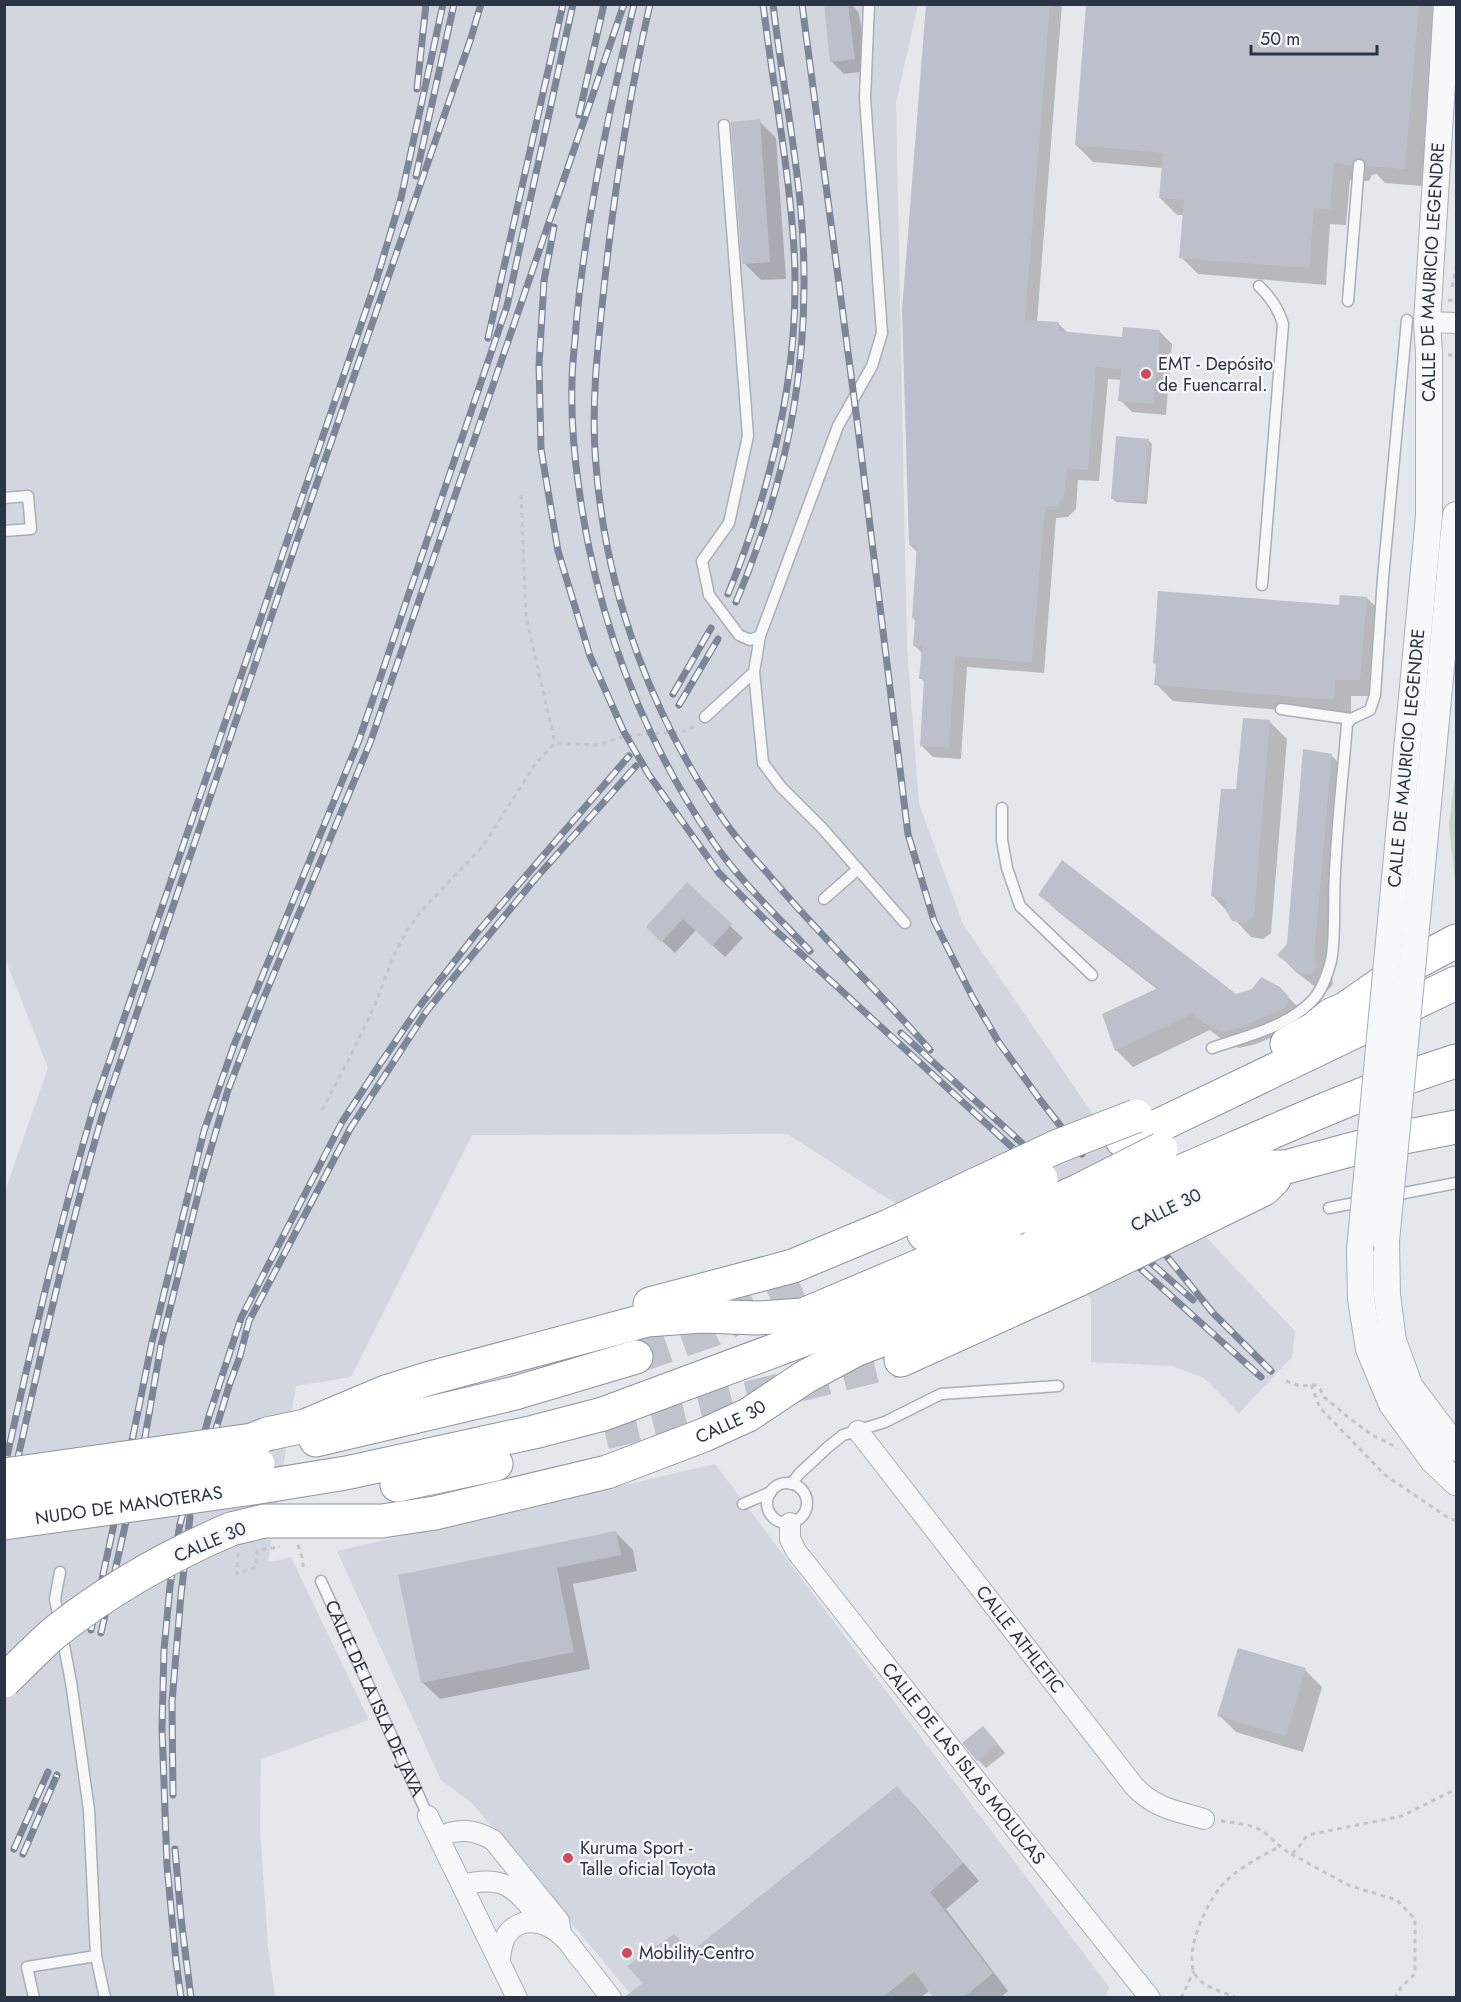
<svg xmlns="http://www.w3.org/2000/svg" width="1461" height="2002" font-family="Jost,sans-serif">
<style>
.built{fill:#d2d6de}
.green{fill:#c9d6c5}
.shadow{fill:#0003}
.building{fill:#bbc0ca}
.lines{fill:none;stroke-linecap:round;stroke-linejoin:round}
.motorway-tunnel{stroke:#bfc3cb;stroke-width:33;stroke-dasharray:33 16;stroke-linecap:butt}
.service-casing{stroke:#a9aeb7;stroke-width:13}
.minor-casing{stroke:#a9aeb7;stroke-width:22}
.tertiary-casing{stroke:#a9aeb7;stroke-width:28}
.motorway-casing{stroke:#8b94a3;stroke-width:35}
.path{stroke:#c2c5cb;stroke-width:3;stroke-dasharray:4.5 4.5;stroke-linecap:butt}
.service{stroke:#f7f8fa;stroke-width:10}
.minor{stroke:#f7f8fa;stroke-width:20}
.tertiary{stroke:#f7f8fa;stroke-width:26}
.motorway{stroke:#fff;stroke-width:33}
.rail-casing{stroke:#7d8696;stroke-width:7}
.rail{stroke:#f4f6f9;stroke-width:4.5;stroke-dasharray:14;stroke-linecap:butt}
.service-bridge-casing{stroke:#a9aeb7;stroke-width:13;stroke-linecap:butt}
.tertiary-bridge-casing{stroke:#a9aeb7;stroke-width:28;stroke-linecap:butt}
.motorway-bridge-casing{stroke:#8b94a3;stroke-width:35;stroke-linecap:butt}
.service-bridge{stroke:#f7f8fa;stroke-width:10}
.tertiary-bridge{stroke:#f7f8fa;stroke-width:26}
.motorway-bridge{stroke:#fff;stroke-width:33}
.poi-dot{fill:#d1495b;stroke:#f4f6f9;stroke-width:2}
.labels{text-anchor:middle;dominant-baseline:central;stroke-width:5;stroke-linejoin:round;paint-order:stroke}
.street-label{font-size:18px;fill:#2b3445;stroke:#f4f6f9}
.poi-label{font-size:18px;fill:#2b3445;stroke:#f4f6f9;text-anchor:start}
</style>
<rect width="100%" height="100%" fill="#e4e7ec"/>
<!-- built -->
<g class="built">
<polygon points="5,5 918,5 896,102 907,646 919,804 963,924 1101,1126 1295,1331 1292,1357 1239,1413 1204,1378 1172,1366 1091,1362 1091,1298 1076,1286 898,1205 787,1134 472,1135 351,1377 296,1386 268,1562 291,1557 369,1720 261,1759 260,1828 268,1947 275,1997 5,1997 4,1194 48,1068 5,958"/>
<polygon points="715,1464 1109,1987 1106,1997 633,1997 472,1803 441,1780 337,1551"/>
</g>
<!-- green -->
<polygon class="green" points="1456,767 1456,880 1455,880 1449,826"/>
<!-- shadow -->
<g class="shadow">
<polygon points="826,4 851,4 859,13 867,71 844,74 832,62"/>
<polygon points="928,4 1062,4 1037,322 1059,324 1069,334 1123,339 1160,332 1172,344 1166,415 1132,412 1120,400 1121,380 1108,379 1099,481 1078,480 1076,509 1068,517 1056,518 1044,673 967,667 961,759 933,757 921,745 925,683 921,678 923,654 914,645 916,621 913,618 918,553 910,545"/>
<polygon points="1088,4 1430,4 1436,10 1422,186 1385,183 1377,174 1372,175 1369,181 1350,180 1346,225 1330,224 1326,285 1198,274 1181,257 1184,215 1177,215 1160,198 1163,168 1093,162 1076,145"/>
<polygon points="759,121 776,138 786,279 761,280 744,263"/>
<polygon points="1148,440 1152,444 1147,504 1116,502 1112,498"/>
<polygon points="1367,598 1384,615 1376,696 1351,696 1351,716 1173,701 1156,684 1341,607"/>
<polygon points="1270,722 1287,739 1271,933 1263,939 1251,937 1213,896 1237,791"/>
<polygon points="1331,755 1348,772 1331,973 1333,984 1328,990 1318,989 1296,972 1279,955 1289,945"/>
<polygon points="687,885 743,938 725,957 696,930 675,953 660,939"/>
<polygon points="1040,894 1236,996 1279,988 1306,1015 1304,1024 1256,1044 1239,1048 1225,1042 1210,1030 1133,1067 1116,1050 1158,990 1057,911"/>
<polygon points="616,1533 633,1550 637,1571 573,1584 590,1669 440,1699 422,1682 399,1576"/>
<polygon points="1305,1670 1322,1687 1303,1752 1236,1732 1219,1715"/>
<polygon points="991,1736 1005,1753 986,1768 978,1760"/>
<polygon points="897,1788 914,1805 979,1881 946,1909 1008,1991 1000,1998 935,1998 930,1990 920,1998 642,1998 692,1953"/>
</g>
<!-- building -->
<g class="building">
<polygon points="824,4 848,4 855,59 830,62"/>
<polygon points="926,4 1050,4 1025,320 1059,322 1059,331 1122,337 1123,327 1160,330 1154,404 1118,401 1121,369 1096,367 1088,470 1067,468 1064,497 1056,506 1045,507 1032,662 955,656 949,748 920,746 924,679 919,679 922,647 913,646 915,619 912,618 917,545 909,545 902,310"/>
<polygon points="1086,4 1419,4 1405,169 1366,166 1365,161 1360,158 1355,159 1351,165 1334,163 1330,209 1314,208 1309,268 1179,258 1184,200 1159,198 1163,153 1075,145"/>
<polygon points="760,119 770,262 742,264 731,122"/>
<polygon points="1116,436 1149,439 1144,501 1111,499"/>
<polygon points="1158,591 1339,605 1340,595 1367,597 1360,680 1335,680 1334,700 1154,685 1156,665 1153,663"/>
<polygon points="1243,718 1270,720 1254,916 1245,923 1232,921 1226,910 1226,899 1211,896 1221,789 1236,789"/>
<polygon points="1303,749 1332,754 1314,956 1317,966 1311,974 1300,973 1277,955 1287,944"/>
<polygon points="1062,860 1236,994 1252,989 1261,977 1280,987 1289,997 1287,1007 1239,1028 1221,1032 1207,1025 1192,1014 1115,1051 1102,1014 1158,988 1038,895"/>
<polygon points="687,882 732,924 712,946 683,919 661,942 646,927"/>
<polygon points="616,1531 621,1555 557,1568 574,1652 421,1683 398,1575"/>
<polygon points="1238,1648 1306,1668 1286,1736 1217,1716"/>
<polygon points="983,1726 998,1744 977,1761 962,1743"/>
<polygon points="897,1786 963,1863 930,1892 993,1973 963,1998 934,1998 914,1972 882,1998 623,1998 643,1983 627,1966 674,1934 692,1951"/>
</g>
<g class="lines">
<!-- motorway-tunnel -->
<g class="motorway-tunnel">
<polyline points="636,1357 713,1330 781,1295 804,1285"/>
<polyline points="605,1433 901,1360"/>
</g>
<defs>
<g id="service">
<path d="M1259,286C1271,298 1278,308 1283,324L1262,585"/>
<polyline points="1348,301 1359,165"/>
<polyline points="4,498 28,496 31,529 4,531"/>
<polyline points="709,595 702,561 729,523 748,436 724,125"/>
<polyline points="739,635 750,640 760,636 838,426 872,366 882,333 865,98 869,4"/>
<polyline points="754,672 763,763 781,787 823,829 905,923"/>
<polyline points="1281,709 1351,719"/>
<polyline points="705,717 754,672 760,636"/>
<polyline points="1002,808 1002,840 1007,868 1020,906 1092,975"/>
<polyline points="824,899 858,869"/>
<path d="M1212,1048C1247,1036 1284,1028 1311,1002C1322,991 1327,976 1331,961C1336,937 1333,900 1335,874C1337,824 1343,774 1347,724L1351,719L1370,710L1375,695L1383,578L1407,320"/>
<polyline points="1389,1196 1456,1183"/>
<polyline points="1329,1208 1365,1201"/>
<circle cx="787" cy="1503" r="20"/>
<polyline points="791,1484 799,1474 828,1447 843,1435 885,1422 941,1394 1058,1386"/>
<polyline points="743,1504 771,1492"/>
<path id="s1" d="M321,1581L428,1816"/>
<polyline points="96,1956 105,1998"/>
<polyline points="34,1998 27,1967 96,1956 89,1810 71,1682 55,1599 60,1572"/>
</g>
<g id="minor">
<polyline points="1427,322 1456,323"/>
<path id="s2" d="M858,1431L1134,1786C1154,1808 1176,1811 1204,1819"/>
<path id="s3" d="M790,1523V1539L796,1551L988,1795L1150,1998"/>
<polyline points="428,1816 517,1998"/>
<path d="M439,1837C458,1828 474,1829 493,1840L559,1921L561,1934"/>
<path d="M462,1885C508,1873 517,1891 544,1924"/>
<path d="M500,1960C501,1946 504,1932 518,1925C532,1918 550,1925 561,1935C567,1940 572,1947 576,1953C588,1968 600,1983 611,1998"/>
</g>
<g id="tertiary">
<path id="s4" d="M1427,538L1429,515V354L1427,322L1447,4"/>
<polyline points="1453,542 1456,515"/>
<polyline points="1386,1241 1387,1295 1393,1341 1410,1387 1456,1448"/>
<polyline points="1360,1250 1361,1299 1369,1349 1392,1404 1433,1460 1456,1482"/>
</g>
<g id="motorway">
<polyline points="1287,1044 1314,1029 1331,1015 1345,1009 1398,972 1456,941"/>
<polyline points="1122,1140 1137,1136 1456,983"/>
<path d="M1180,1172C1271,1133 1361,1091 1456,1061"/>
<polyline points="1196,1194 1261,1167 1286,1167 1383,1141 1456,1127"/>
<polyline points="1211,1215 1264,1189 1274,1179"/>
<polyline points="924,1234 996,1200"/>
<polyline points="650,1304 793,1266 889,1226 977,1184"/>
<polyline points="901,1360 1080,1279"/>
<polyline points="267,1434 305,1426 386,1392 427,1379 647,1320 702,1316 757,1318 803,1315 919,1266 1014,1219"/>
<polyline points="316,1440 515,1393 636,1357"/>
<polyline points="397,1485 496,1464"/>
<polyline points="253,1488 346,1473 534,1432 603,1414 816,1335 1039,1241"/>
<path id="s5" d="M231,1529L264,1521H382L435,1513L607,1472L704,1435L748,1415L805,1377L857,1349L892,1336L1060,1263"/>
</g>
</defs>
<!-- service casing -->
<use href="#service" class="service-casing"/>
<!-- minor casing -->
<use href="#minor" class="minor-casing"/>
<!-- tertiary casing -->
<use href="#tertiary" class="tertiary-casing"/>
<!-- motorway casing -->
<use href="#motorway" class="motorway-casing"/>
<!-- path -->
<g class="path">
<polyline points="1452,287 1456,268"/>
<polyline points="1448,300 1456,301"/>
<polyline points="1448,355 1456,355"/>
<polyline points="521,495 526,616 555,743"/>
<polyline points="322,1110 350,1057 375,1005 393,957 408,929 424,908 483,846 536,763 555,743 596,745 626,736 687,731 696,724"/>
<polyline points="1286,1381 1300,1386 1315,1385 1320,1389 1324,1397 1348,1417 1372,1435 1398,1448"/>
<polyline points="1311,1385 1320,1408 1385,1475 1450,1519 1456,1520"/>
<polyline points="298,1545 302,1557 304,1571"/>
<polyline points="238,1553 237,1574 256,1567 257,1550 280,1547"/>
<path d="M1221,1821C1235,1823 1253,1824 1264,1832C1274,1840 1280,1848 1291,1854C1301,1847 1300,1843 1308,1835L1402,1816L1452,1791H1456"/>
<polyline points="1291,1854 1350,1886 1397,1900 1415,1919 1415,1974 1401,1987 1395,1998"/>
<polyline points="1181,1998 1194,1971"/>
<path d="M1237,1998C1223,1992 1205,1988 1196,1976C1181,1953 1210,1894 1228,1879C1243,1866 1261,1856 1279,1847"/>
</g>
<!-- service -->
<use href="#service" class="service"/>
<!-- minor -->
<use href="#minor" class="minor"/>
<!-- tertiary -->
<use href="#tertiary" class="tertiary"/>
<!-- motorway -->
<use href="#motorway" class="motorway"/>
<defs>
<g id="rail">
<path d="M634,4C609,112 586,216 576,326C575,345 572,364 572,382C571,418 574,454 579,489C596,616 640,733 712,840C739,880 776,915 810,951"/>
<path d="M650,4C628,101 613,198 603,297C597,353 591,409 596,465C606,595 653,720 728,826C740,843 755,859 769,875C820,936 878,990 930,1050"/>
<polyline points="802,4 858,428 908,834 934,921 973,998 998,1041 1038,1097 1082,1154"/>
<polyline points="417,89 426,4"/>
<polyline points="579,115 604,4"/>
<polyline points="416,176 454,4"/>
<polyline points="554,227 544,281 539,365 541,449 558,551 590,656 624,732 649,775 719,873 772,927 1039,1172"/>
<polyline points="488,338 563,4"/>
<path d="M728,594C773,484 801,369 794,249C789,167 773,86 763,4"/>
<path d="M736,602C790,474 813,350 801,212C795,142 781,74 773,4"/>
<polyline points="673,694 711,628"/>
<polyline points="679,705 718,639"/>
<polyline points="901,1033 1047,1166"/>
<polyline points="1151,1237 1213,1313 1271,1371"/>
<polyline points="1133,1247 1193,1300"/>
<polyline points="1121,1251 1261,1377"/>
<path d="M4,1470C31,1348 59,1226 94,1106L377,278L401,198L443,4"/>
<polyline points="197,1491 229,1386 240,1356 249,1321 350,1129 426,1012 459,971 536,878 636,766"/>
<path d="M4,1520C35,1382 64,1245 104,1110L300,532L471,38L481,4"/>
<polyline points="91,1630 133,1436 152,1342 204,1131 234,1045 359,740 507,306 573,4"/>
<polyline points="101,1633 145,1437 161,1345 202,1179 228,1090 260,1007 370,743 624,4"/>
<polyline points="173,1795 172,1702 181,1595 190,1517"/>
<polyline points="14,1849 48,1772"/>
<polyline points="175,1849 181,1918 191,1998"/>
<polyline points="23,1854 57,1775"/>
<polyline points="181,1998 176,1961 167,1866 162,1728 164,1650 170,1586 180,1524 209,1416 241,1318 342,1122 380,1064 419,1007 475,935 629,756"/>
</g>
</defs>
<!-- rail casing -->
<use href="#rail" class="rail-casing"/>
<!-- rail -->
<use href="#rail" class="rail"/>
<defs>
<polyline id="service-bridge" points="709,595 739,635"/>
<g id="tertiary-bridge">
<polyline points="1386,1241 1453,542"/>
<path id="s6" d="M1360,1250L1427,538"/>
</g>
<g id="motorway-bridge">
<polyline points="977,1184 1056,1147 1136,1116"/>
<polyline points="996,1200 1041,1179"/>
<polyline points="1014,1219 1078,1191 1161,1149"/>
<polyline points="1039,1241 1180,1172"/>
<polyline points="1060,1263 1196,1194"/>
<polyline points="1080,1279 1211,1215"/>
<polyline points="4,1475 252,1440 267,1434"/>
<polyline points="4,1498 258,1464"/>
<path id="s7" d="M4,1523L253,1488"/>
<path d="M4,1681C21,1665 37,1648 54,1633C108,1590 168,1556 231,1529"/>
</g>
</defs>
<!-- service-bridge casing -->
<use href="#service-bridge" class="service-bridge-casing"/>
<!-- tertiary-bridge casing -->
<use href="#tertiary-bridge" class="tertiary-bridge-casing"/>
<!-- motorway-bridge casing -->
<use href="#motorway-bridge" class="motorway-bridge-casing"/>
<!-- service-bridge -->
<use href="#service-bridge" class="service-bridge"/>
<!-- tertiary-bridge -->
<use href="#tertiary-bridge" class="tertiary-bridge"/>
<!-- motorway-bridge -->
<use href="#motorway-bridge" class="motorway-bridge"/>
</g>
<!-- markers -->
<g class="poi-dot">
<circle cx="1146" cy="374" r="6"/>
<circle cx="568" cy="1858" r="6"/>
<circle cx="627" cy="1953" r="6"/>
</g>
<g class="labels">
<!-- street labels -->
<g class="street-label">
<text stroke="none"><textPath href="#s4" startOffset="266">CALLE DE MAURICIO LEGENDRE</textPath></text>
<text stroke="none"><textPath href="#s6" startOffset="494">CALLE DE MAURICIO LEGENDRE</textPath></text>
<text transform="translate(1166 1210) rotate(-26)">CALLE 30</text>
<text stroke="none"><textPath href="#s5" startOffset="516">CALLE 30</textPath></text>
<text stroke="none"><textPath href="#s7" startOffset="126">NUDO DE MANOTERAS</textPath></text>
<text transform="translate(210 1542) rotate(-23)">CALLE 30</text>
<text stroke="none"><textPath href="#s2" startOffset="264">CALLE ATHLETIC</textPath></text>
<text stroke="none"><textPath href="#s1" startOffset="129">CALLE DE LA ISLA DE JAVA</textPath></text>
<text stroke="none"><textPath href="#s3" startOffset="300">CALLE DE LAS ISLAS MOLUCAS</textPath></text>
</g>
<!-- poi labels -->
<g class="poi-label">
<text x="1158" y="364">EMT - Depósito<tspan x="1158" dy="21">de Fuencarral.</tspan></text>
<text x="580" y="1848">Kuruma Sport -<tspan x="580" dy="21">Talle oficial Toyota</tspan></text>
<text x="639" y="1953">Mobility-Centro</text>
</g>
</g>
<!-- border -->
<rect width="1461" height="2002" fill="none" stroke="#2b3445" stroke-width="12"/>
<!-- scale -->
<path d="M1251 45v9h126v-9" fill="none" stroke="#2b3445" stroke-width="3"/>
<text x="1260" y="45" font-size="18" fill="#2b3445" stroke="#f4f6f9" stroke-width="4.5" paint-order="stroke">50 m</text>
</svg>
